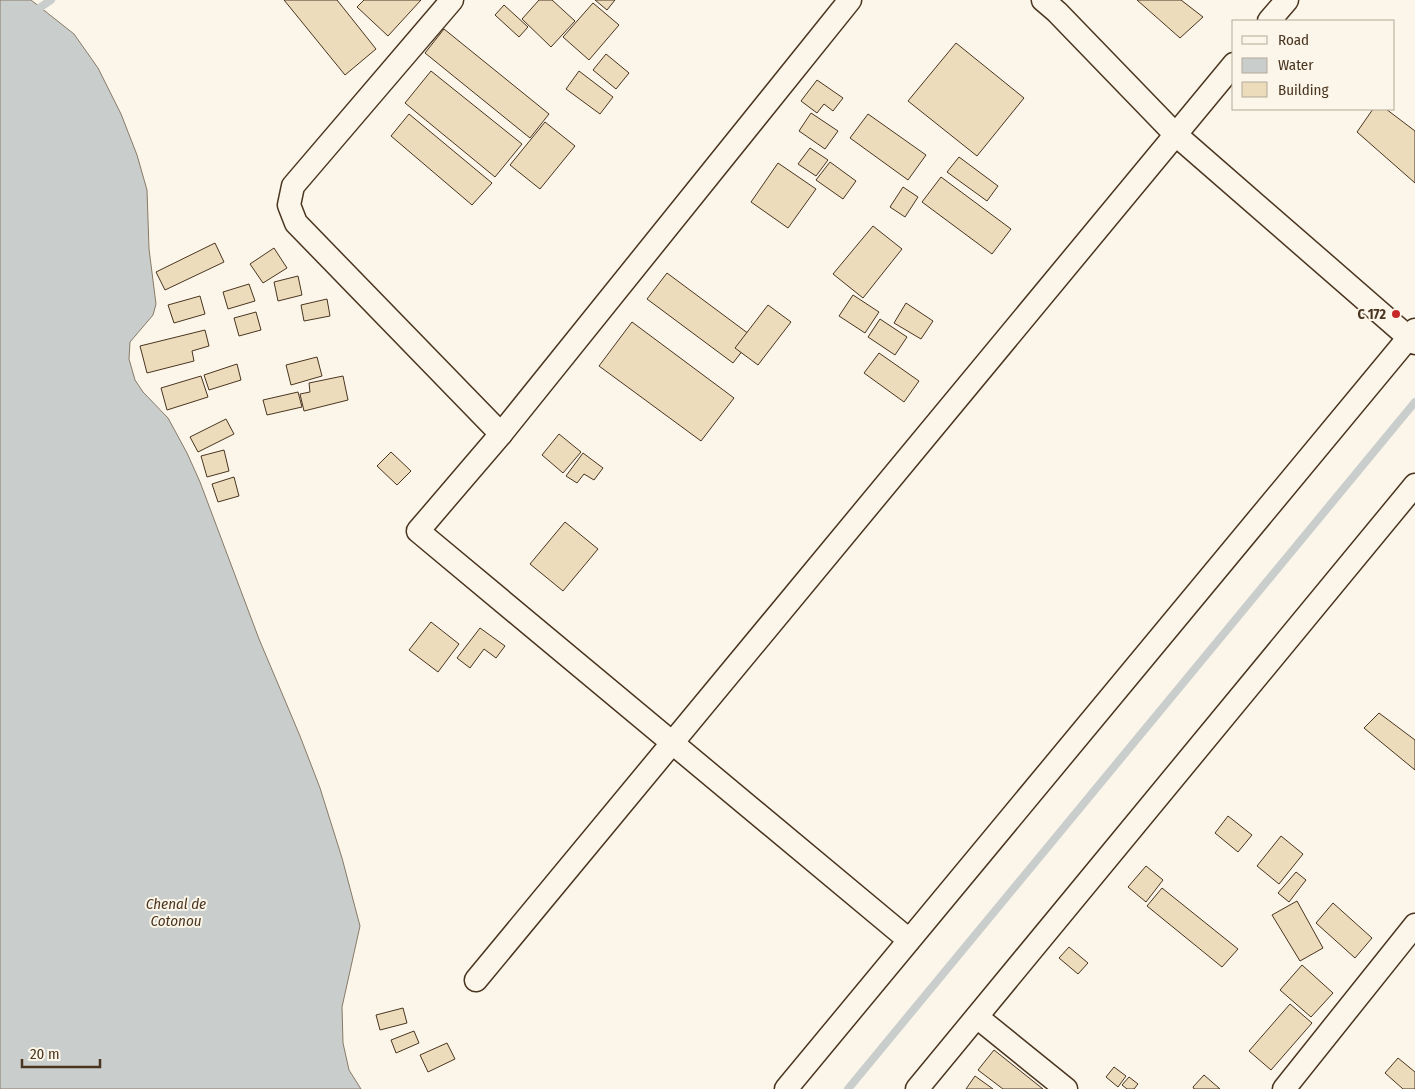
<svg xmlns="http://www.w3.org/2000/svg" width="1415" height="1089" font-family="'Fira Sans Condensed',sans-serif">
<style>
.water{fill:#c9cecd;stroke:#887966}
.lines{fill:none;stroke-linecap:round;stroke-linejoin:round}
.stream{stroke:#c9cecd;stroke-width:8}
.building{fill:#ecdcbc;stroke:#4a3520}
.street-casing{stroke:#4a3520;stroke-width:25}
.street{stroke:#fbf6e9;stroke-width:22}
.poi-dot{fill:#c62828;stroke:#fbf6e9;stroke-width:2}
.labels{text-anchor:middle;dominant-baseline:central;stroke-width:4;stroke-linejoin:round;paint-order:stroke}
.poi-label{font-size:14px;font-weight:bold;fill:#4a3520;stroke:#fbf6e9;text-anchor:end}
.water-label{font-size:15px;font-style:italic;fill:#4a3520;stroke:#fbf6e9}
</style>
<rect width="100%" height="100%" fill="#fbf6e9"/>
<!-- water -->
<polygon class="water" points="0,0 31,0 74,34 98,68 121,114 137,155 147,190 149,249 156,304 153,315 130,342 129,359 135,380 143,392 168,418 187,453 200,482 259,639 300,736 320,788 342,858 360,926 342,1007 343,1043 349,1070 361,1089 0,1089"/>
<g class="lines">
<!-- stream -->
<g class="stream">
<polyline points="32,13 51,0"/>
<polyline points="848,1089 1415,402"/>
</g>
</g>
<!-- building -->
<g class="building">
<polygon points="284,0 337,0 376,49 345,75"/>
<polygon points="364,0 421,0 388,36 357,7"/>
<polygon points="539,0 552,0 575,21 551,47 522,19"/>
<polygon points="595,0 615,0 607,10"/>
<polygon points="1137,0 1181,0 1203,17 1180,38"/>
<polygon points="593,3 619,25 589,60 563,37"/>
<polygon points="504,5 528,27 519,37 495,15"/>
<polygon points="444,29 549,114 530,138 425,53"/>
<polygon points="956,43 1024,98 977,156 908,101"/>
<polygon points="606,54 629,73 616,89 593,70"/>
<polygon points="431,71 522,144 495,177 405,103"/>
<polygon points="579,71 613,97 600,114 566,89"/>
<polygon points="817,80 843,98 833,111 824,104 817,113 801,101"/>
<polygon points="1373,109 1386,109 1415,131 1415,183 1357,132"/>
<polygon points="811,113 838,131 825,149 799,131"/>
<polygon points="409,114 492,183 472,205 391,136"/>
<polygon points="868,114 926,155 908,180 850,138"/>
<polygon points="545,122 575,146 540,189 510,165"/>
<polygon points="810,148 828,160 816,176 798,164"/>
<polygon points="959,157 998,186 987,201 947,172"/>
<polygon points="830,162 856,181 843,199 816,180"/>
<polygon points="778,163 816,189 788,228 751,202"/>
<polygon points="941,177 1011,229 992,254 922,202"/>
<polygon points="903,187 918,197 905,217 890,207"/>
<polygon points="873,226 902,249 863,298 833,274"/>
<polygon points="215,243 224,262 165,290 156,272"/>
<polygon points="274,248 287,268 263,283 250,264"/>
<polygon points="667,273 753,337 733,363 647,299"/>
<polygon points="298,276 302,295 278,301 274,282"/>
<polygon points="249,284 255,301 228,309 223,292"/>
<polygon points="853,295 879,312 865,333 839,316"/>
<polygon points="200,296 205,314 174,323 168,305"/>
<polygon points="327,299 330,316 304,321 301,305"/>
<polygon points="906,303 933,321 921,339 894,323"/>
<polygon points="768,305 791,322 758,365 735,348"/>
<polygon points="256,312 261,330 239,336 234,318"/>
<polygon points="880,319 907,337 895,355 868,337"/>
<polygon points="632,322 734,398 701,441 599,366"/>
<polygon points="205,330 209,346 192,351 194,361 147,373 140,346"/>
<polygon points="879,353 919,381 904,402 864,373"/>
<polygon points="317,357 322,376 291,385 286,365"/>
<polygon points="237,364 241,380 209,390 204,375"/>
<polygon points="201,376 208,397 167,410 161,388"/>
<polygon points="343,376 348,400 304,411 300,394 310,392 309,383"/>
<polygon points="298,392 302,407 267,415 263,400"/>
<polygon points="226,419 234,434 198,452 190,437"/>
<polygon points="559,434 581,452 563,473 542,455"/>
<polygon points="224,450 229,471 207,477 201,456"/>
<polygon points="391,452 411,471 397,485 377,466"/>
<polygon points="583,453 603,468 594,480 584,474 577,483 566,476"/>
<polygon points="234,477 239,496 218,502 212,484"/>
<polygon points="565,522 598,549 563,591 530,564"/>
<polygon points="431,622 459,644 438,672 409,650"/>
<polygon points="480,628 505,646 496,658 484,649 470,668 457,658"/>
<polygon points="1379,713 1415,740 1415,770 1364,728"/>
<polygon points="1228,816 1252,835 1238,852 1215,833"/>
<polygon points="1281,836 1303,854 1279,884 1257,866"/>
<polygon points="1146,866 1163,880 1146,902 1128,887"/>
<polygon points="1296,872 1306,880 1289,902 1278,893"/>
<polygon points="1162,888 1238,949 1222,967 1147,906"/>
<polygon points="1297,901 1323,948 1300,961 1272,915"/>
<polygon points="1333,903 1372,938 1355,958 1316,923"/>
<polygon points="1069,947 1088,963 1078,974 1059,958"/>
<polygon points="1302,965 1333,993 1311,1017 1280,990"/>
<polygon points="1290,1004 1312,1023 1271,1070 1249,1051"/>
<polygon points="403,1008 407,1023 380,1030 376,1015"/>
<polygon points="414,1031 419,1043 396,1053 391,1040"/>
<polygon points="447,1043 455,1059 428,1072 420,1055"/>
<polygon points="994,1050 1043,1089 1003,1089 978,1070"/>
<polygon points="1398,1058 1415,1072 1415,1089 1403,1089 1385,1073"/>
<polygon points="1114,1067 1126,1076 1118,1087 1106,1077"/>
<polygon points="1204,1075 1220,1089 1194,1089 1193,1087"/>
<polygon points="975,1076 993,1089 966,1089"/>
<polygon points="1129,1077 1138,1084 1134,1089 1127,1089 1122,1085"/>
</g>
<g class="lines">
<defs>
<g id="street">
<polyline points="452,0 293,186 289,205 296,223 501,434"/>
<polyline points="850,0 501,434 418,531 909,940"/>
<polyline points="1043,0 1057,12 1175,134 1415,343"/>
<polyline points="1269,21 1287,0"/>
<polyline points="476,980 1234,64"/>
<polyline points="977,1017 1066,1089"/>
<polyline points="786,1089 1415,330"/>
<polyline points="917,1089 1415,485"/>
<polyline points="1284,1089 1415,925"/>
</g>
</defs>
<!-- street casing -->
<use href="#street" class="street-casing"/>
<!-- street -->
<use href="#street" class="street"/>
</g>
<!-- markers -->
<circle class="poi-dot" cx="1396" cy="314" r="5"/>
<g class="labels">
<!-- poi labels -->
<g class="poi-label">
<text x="1386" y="314">C 172</text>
</g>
<!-- water labels -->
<g class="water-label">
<text x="176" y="904">Chenal de<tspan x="176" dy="17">Cotonou</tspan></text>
</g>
</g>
<!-- legend -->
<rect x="1232" y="20" width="162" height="90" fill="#fbf6e9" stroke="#b4a999"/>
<rect x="1242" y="36" width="25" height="8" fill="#fbf6e9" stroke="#b4a999"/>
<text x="1278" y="45" font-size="15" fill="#4a3520">Road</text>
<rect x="1242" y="58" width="25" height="15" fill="#c9cecd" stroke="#b4a999"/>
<text x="1278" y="70" font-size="15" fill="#4a3520">Water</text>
<rect x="1242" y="82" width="25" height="15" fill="#ecdcbc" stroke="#b4a999"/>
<text x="1278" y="95" font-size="15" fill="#4a3520">Building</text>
<!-- scale -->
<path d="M22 1059v8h78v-8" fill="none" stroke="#4a3520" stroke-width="2.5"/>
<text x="30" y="1059" font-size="15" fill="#4a3520" stroke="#fbf6e9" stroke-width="4" paint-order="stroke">20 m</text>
</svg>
